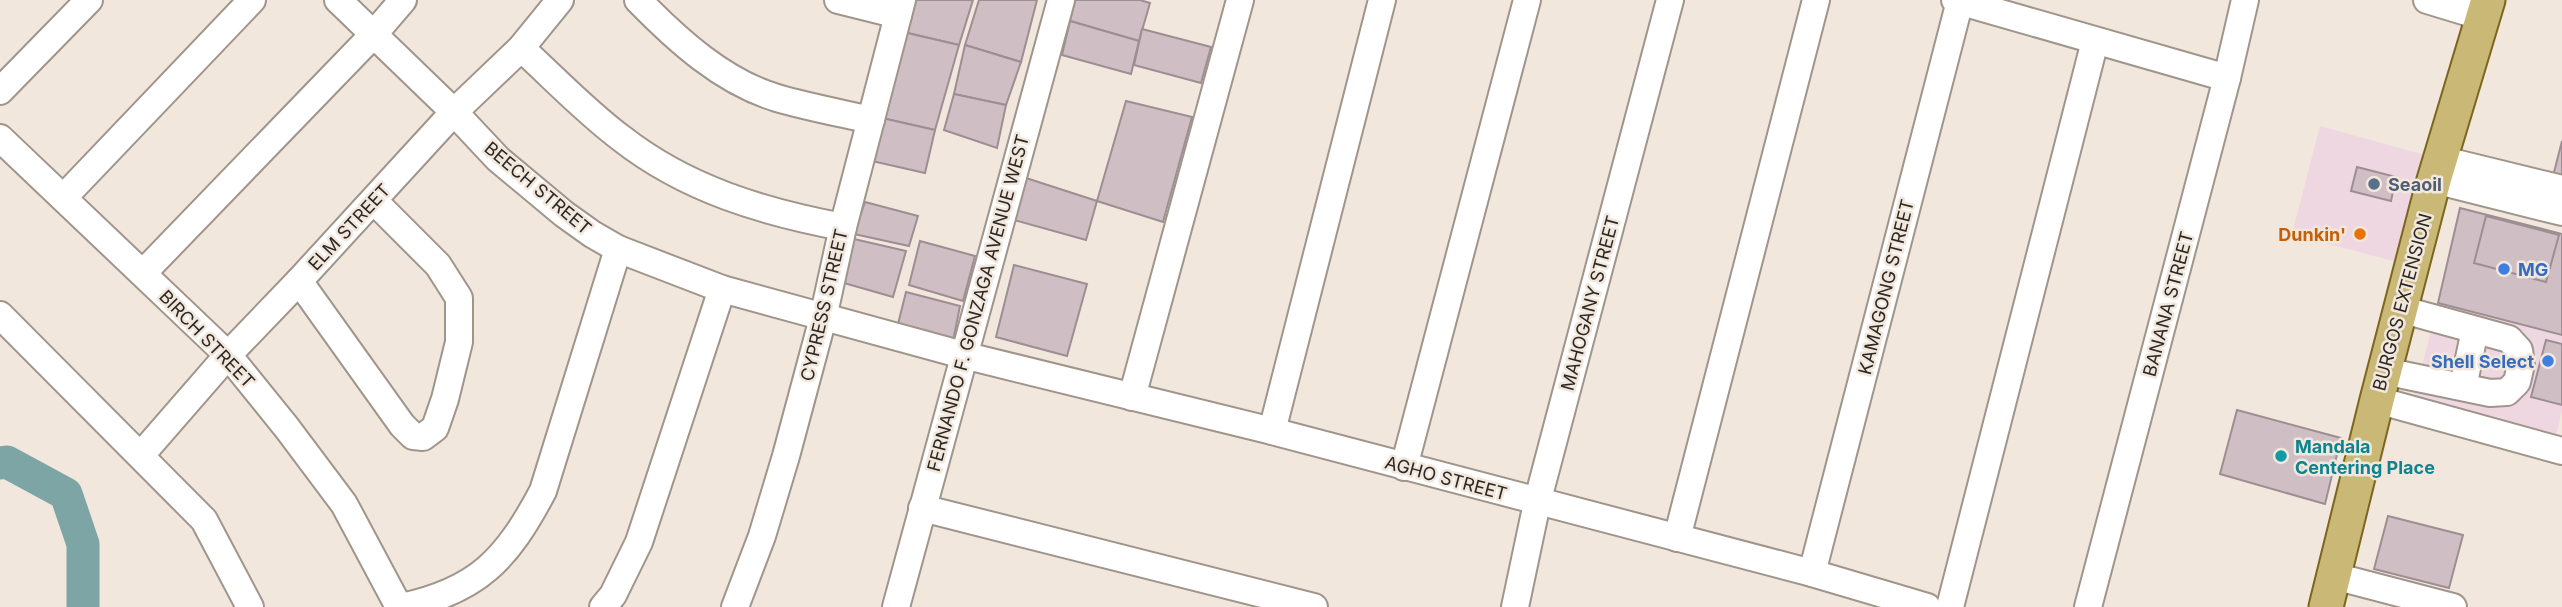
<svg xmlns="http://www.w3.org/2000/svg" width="2562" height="607" font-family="Inter,sans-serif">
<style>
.commercial{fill:#efd7e2}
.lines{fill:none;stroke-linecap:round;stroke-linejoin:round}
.river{stroke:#7ea5a5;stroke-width:33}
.building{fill:#cfbfc5;stroke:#9d8e93;stroke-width:2}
.minor-casing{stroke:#a0958b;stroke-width:30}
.major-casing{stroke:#7c661e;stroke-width:37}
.minor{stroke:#fff;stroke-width:26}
.major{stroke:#cab877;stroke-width:33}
.service-dot{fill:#5c6f8a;stroke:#f2e7dc;stroke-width:2.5}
.food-dot{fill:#e8710a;stroke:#f2e7dc;stroke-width:2.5}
.shop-dot{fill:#3f7fe0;stroke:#f2e7dc;stroke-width:2.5}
.culture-dot{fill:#0f9aa8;stroke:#f2e7dc;stroke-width:2.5}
.labels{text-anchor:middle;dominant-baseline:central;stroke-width:5;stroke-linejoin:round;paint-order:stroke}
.service-label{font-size:18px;font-weight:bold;fill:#4e5e75;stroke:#f2e7dc;text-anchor:start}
.street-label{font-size:18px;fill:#2b2723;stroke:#f2e7dc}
.food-label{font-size:18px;font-weight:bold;fill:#c56008;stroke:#f2e7dc;text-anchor:end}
.shop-label{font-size:18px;font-weight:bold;fill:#366cbe;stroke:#f2e7dc;text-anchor:start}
.culture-label{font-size:18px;font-weight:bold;fill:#0d838f;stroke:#f2e7dc;text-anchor:start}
</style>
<rect width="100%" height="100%" fill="#f2e7dc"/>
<!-- commercial -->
<g class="commercial">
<polygon points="2320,126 2432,157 2404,264 2292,234"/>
<polygon points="2438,303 2562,336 2562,411 2555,439 2413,401"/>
</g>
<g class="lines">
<!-- river -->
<polyline class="river" points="0,463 7,462 66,494 83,544 83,607"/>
</g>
<!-- building -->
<g class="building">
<polygon points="912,0 973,0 959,45 903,32"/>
<polygon points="979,0 1037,0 1021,62 965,45"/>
<polygon points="1075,0 1140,0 1150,3 1139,41 1070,21"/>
<polygon points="1070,21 1139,41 1131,74 1062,55"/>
<polygon points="1142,29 1211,47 1201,83 1134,65"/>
<polygon points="903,32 959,45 935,130 882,118"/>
<polygon points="965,45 1021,62 1006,105 954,94"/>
<polygon points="954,94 1006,105 997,148 944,130"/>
<polygon points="1126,101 1192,117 1163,222 1097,201"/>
<polygon points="882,118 935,130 925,173 872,161"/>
<polygon points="2562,141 2562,179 2553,176"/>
<polygon points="2357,167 2396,177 2391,201 2351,191"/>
<polygon points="1026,178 1097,201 1086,240 1014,220"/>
<polygon points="865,202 918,216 909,246 854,234"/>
<polygon points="2460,208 2562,234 2562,335 2438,303"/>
<polygon points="2486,216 2559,235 2546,282 2474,263"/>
<polygon points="854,239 906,251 893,297 844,283"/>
<polygon points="920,241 975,256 963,301 909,285"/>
<polygon points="1014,265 1087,284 1067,356 996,337"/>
<polygon points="906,292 960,306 952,346 897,328"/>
<polygon points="2546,340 2562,344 2562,405 2531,397"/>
<polygon points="2237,410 2341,438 2325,504 2220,474"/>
<polygon points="2388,516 2463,535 2449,588 2374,569"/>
</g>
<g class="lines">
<defs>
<g id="minor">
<polyline points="338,0 454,112 498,159 564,214 592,234 618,249 722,289 963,355 1272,431 1812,573 1927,607"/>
<path d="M638,0C677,40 723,82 777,98C808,107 840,113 871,120"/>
<polyline points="838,0 898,15"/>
<polyline points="1955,0 2227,78"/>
<polyline points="2427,0 2483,17"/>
<path d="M521,48C554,78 585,111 621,138C686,189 763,212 843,227"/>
<polyline points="0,91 89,0"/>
<polyline points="0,138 228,355 287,428 344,504 399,607"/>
<polyline points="2439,159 2562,189"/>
<polyline points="2434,180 2562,212"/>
<polyline points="64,197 252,0"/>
<polyline points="143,273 373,35 403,0"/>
<polyline points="299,281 402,425 413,436 423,437 435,428 445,399 459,342 459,298 438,265 374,201"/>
<polyline points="0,315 204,520 250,607"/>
<polyline points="2384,371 2490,393 2507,392 2517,382 2521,364 2519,350 2509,339 2400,309"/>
<polyline points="2463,387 2475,330"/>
<polyline points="1132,397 1240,0"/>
<polyline points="2377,400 2562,451"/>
<polyline points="1272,431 1382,0"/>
<polyline points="141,455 228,355 299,281 454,112 521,48 560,0"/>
<polyline points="1404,467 1527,0"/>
<polyline points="922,508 1314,607"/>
<polyline points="1677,538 1816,0"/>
<polyline points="1812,573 1960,1"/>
<polyline points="2334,576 2453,607"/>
<path d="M401,607C478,591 507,559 543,491L618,249"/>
<polyline points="603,607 613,595 639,542 722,289"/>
<polyline points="735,607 762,536 786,456 823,318 843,227 902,0"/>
<polyline points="896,607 1061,0"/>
<polyline points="1515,607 1537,503 1670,0"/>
<polyline points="1950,607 2095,41"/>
<polyline points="2088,607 2227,78 2245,0"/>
</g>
<polyline id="major" points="2326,607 2377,400 2434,180 2488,0"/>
</defs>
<!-- minor casing -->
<use href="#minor" class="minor-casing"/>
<!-- major casing -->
<use href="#major" class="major-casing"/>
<!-- minor -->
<use href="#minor" class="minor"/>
<!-- major -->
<use href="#major" class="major"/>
</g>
<!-- markers -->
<circle class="service-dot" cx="2374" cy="184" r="7"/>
<circle class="food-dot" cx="2360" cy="234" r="7"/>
<g class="shop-dot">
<circle cx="2504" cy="269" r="7"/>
<circle cx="2548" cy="361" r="7"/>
</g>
<circle class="culture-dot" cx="2281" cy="456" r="7"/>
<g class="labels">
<!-- service labels -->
<g class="service-label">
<text x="2388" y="184">Seaoil</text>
</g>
<!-- street labels -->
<g class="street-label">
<text transform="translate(538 188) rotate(40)">BEECH STREET</text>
<text transform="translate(349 227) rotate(-47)">ELM STREET</text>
<text transform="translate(1886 287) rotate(-76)">KAMAGONG STREET</text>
<text transform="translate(2402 302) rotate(-75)">BURGOS EXTENSION</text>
<text transform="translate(978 303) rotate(-75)">FERNANDO F. GONZAGA AVENUE WEST</text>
<text transform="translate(1590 303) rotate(-75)">MAHOGANY STREET</text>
<text transform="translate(2168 304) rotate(-75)">BANANA STREET</text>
<text transform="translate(824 305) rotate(-77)">CYPRESS STREET</text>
<text transform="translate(207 339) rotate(46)">BIRCH STREET</text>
<text transform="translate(1446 478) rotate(15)">AGHO STREET</text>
</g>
<!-- food labels -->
<g class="food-label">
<text x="2346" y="234">Dunkin'</text>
</g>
<!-- shop labels -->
<g class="shop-label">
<text x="2518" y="269">MG</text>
<text x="2534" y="361" text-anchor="end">Shell Select</text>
</g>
<!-- culture labels -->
<g class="culture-label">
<text x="2295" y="446">Mandala<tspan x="2295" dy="21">Centering Place</tspan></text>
</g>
</g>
</svg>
